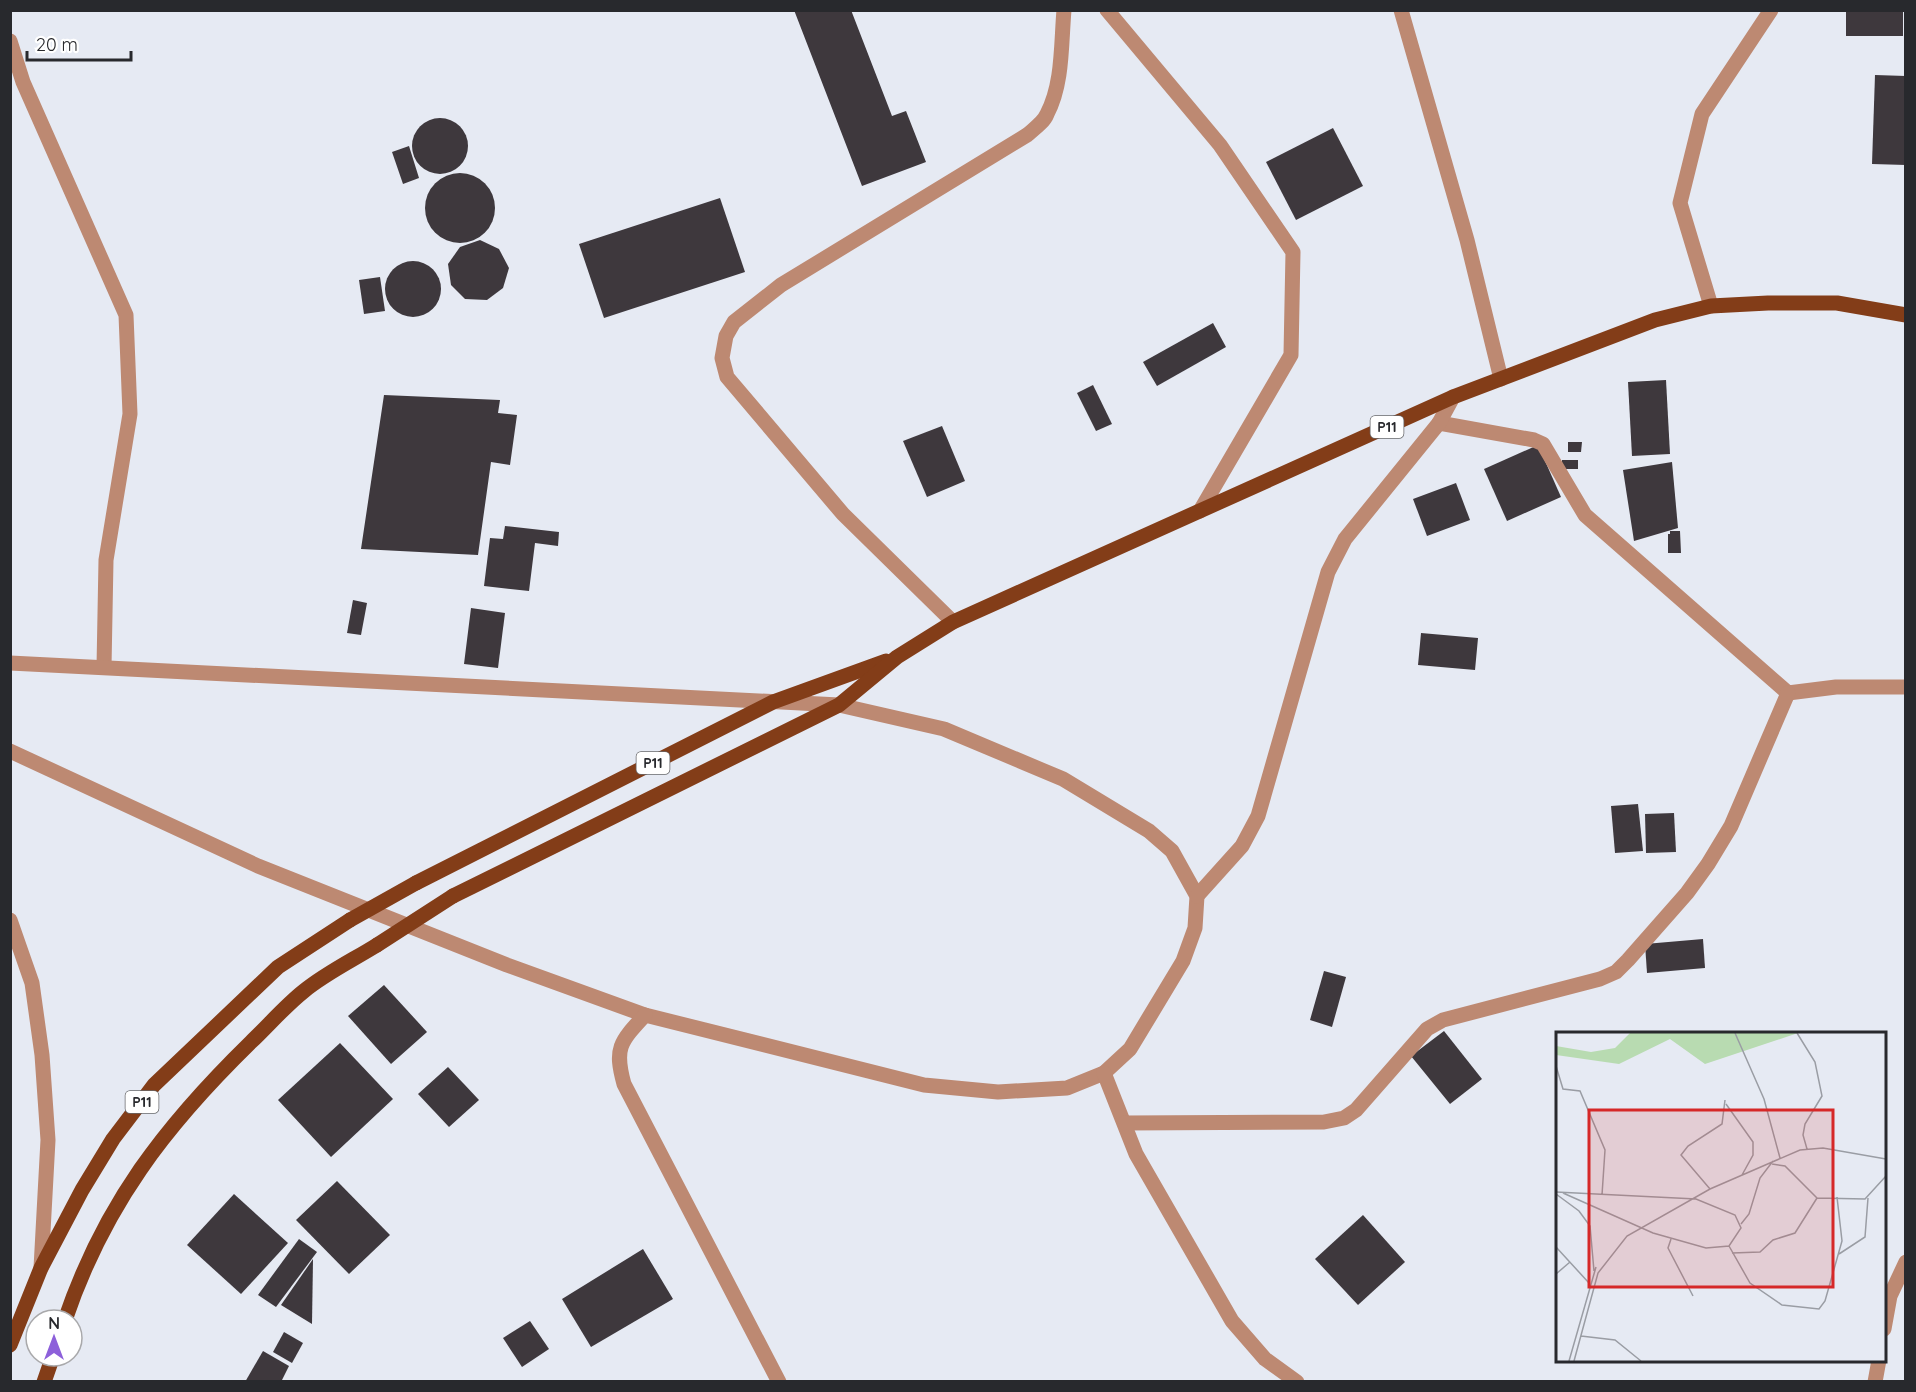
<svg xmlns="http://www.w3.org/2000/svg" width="1916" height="1392" font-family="Quicksand,sans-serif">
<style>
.building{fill:#3e383d}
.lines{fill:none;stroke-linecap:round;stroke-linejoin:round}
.minor{stroke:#bd8972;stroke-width:15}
.major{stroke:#833d18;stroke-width:15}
.major-bridge{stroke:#833d18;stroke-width:15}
.labels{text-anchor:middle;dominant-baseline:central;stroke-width:6;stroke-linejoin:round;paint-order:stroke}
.shield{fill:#fff;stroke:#68696c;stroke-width:1.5}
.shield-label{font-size:14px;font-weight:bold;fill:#28292d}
.inset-road{fill:none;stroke:#9a9da4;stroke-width:1.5}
.view{fill:#d62828;fill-opacity:0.15;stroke:#d62828;stroke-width:3}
.inset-edge{fill:none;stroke:#28292d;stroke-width:3}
</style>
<rect width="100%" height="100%" fill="#e6eaf3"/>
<!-- building -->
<g class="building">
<polygon points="794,10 851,10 892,116 906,111 926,162 862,186"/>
<rect x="1846" y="10" width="57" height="26"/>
<polygon points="1875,75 1906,76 1906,165 1872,164"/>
<circle cx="440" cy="146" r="28"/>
<polygon points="1333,128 1363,186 1296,220 1266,162"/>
<polygon points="409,146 419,178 403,184 392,152"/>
<circle cx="460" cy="208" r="35"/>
<polygon points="720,198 745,272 604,318 579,244"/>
<polygon points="480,240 499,249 509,268 503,288 487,300 465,299 451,285 448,264 460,247"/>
<circle cx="413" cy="289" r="28"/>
<polygon points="380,277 385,311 364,314 359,280"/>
<polygon points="1213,323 1226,347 1157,386 1143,362"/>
<polygon points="1666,380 1670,454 1632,456 1628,382"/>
<polygon points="1093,385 1112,424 1096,431 1077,393"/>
<polygon points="384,395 500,400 498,413 517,415 510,465 491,462 478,555 361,549"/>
<polygon points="942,426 965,481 927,497 903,441"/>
<polygon points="1568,442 1582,442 1581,452 1568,452"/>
<polygon points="1538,445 1561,497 1507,521 1484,469"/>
<rect x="1562" y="460" width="16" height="9"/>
<polygon points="1672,462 1678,528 1634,541 1623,470"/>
<polygon points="1456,483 1470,520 1427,536 1413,499"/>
<polygon points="505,526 559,532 558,546 535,543 529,591 484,586 490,538 503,539"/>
<polygon points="1670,531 1680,531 1681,553 1668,553 1668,534 1670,534"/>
<polygon points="353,600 367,603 361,635 347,633"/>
<polygon points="471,608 505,613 498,668 464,664"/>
<polygon points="1421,633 1478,638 1475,670 1418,665"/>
<polygon points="1638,804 1643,851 1615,853 1611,806"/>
<polygon points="1674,813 1676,852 1646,853 1645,814"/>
<polygon points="1703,939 1705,968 1647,973 1645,944"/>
<polygon points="1324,971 1346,977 1332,1027 1310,1020"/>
<polygon points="384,985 427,1032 391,1064 348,1016"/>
<polygon points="1444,1031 1482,1079 1450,1104 1411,1056"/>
<polygon points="340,1043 393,1099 331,1157 278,1100"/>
<polygon points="448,1067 479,1100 449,1127 418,1094"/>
<polygon points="337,1181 390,1235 349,1274 296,1220"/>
<polygon points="234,1194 288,1243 241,1294 187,1245"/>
<polygon points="1363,1215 1405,1262 1358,1305 1315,1259"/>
<polygon points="299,1239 317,1252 276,1307 258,1295"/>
<polygon points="643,1249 673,1299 591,1347 562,1299"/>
<polygon points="313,1259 312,1324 281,1305"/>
<polygon points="530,1321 549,1349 522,1367 503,1338"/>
<polygon points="284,1332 303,1343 292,1363 273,1352"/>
<polygon points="263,1351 289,1366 281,1382 245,1382"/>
</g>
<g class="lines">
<!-- minor -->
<g class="minor">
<polyline points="1107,10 1220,145 1293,252 1291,355 1200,511"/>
<polyline points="1401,10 1467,240 1501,379"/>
<polyline points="10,41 23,82 126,315 130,414 106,560 104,667"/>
<polyline points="1711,306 1680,203 1702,114 1771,10"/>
<polyline points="1439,423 1534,440 1543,444 1585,515 1788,693 1836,687 1906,687"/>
<path d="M953,622L843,514L727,377L722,358L726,336L734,322L781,285L1027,135C1034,129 1044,122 1047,114C1063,84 1061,44 1064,10"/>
<polyline points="10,663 839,705 944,729 1063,779 1149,831 1172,851 1197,896 1195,928 1183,961 1130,1049 1104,1073 1067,1088 998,1092 924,1085 645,1015 507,965 258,866 10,751"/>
<polyline points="1197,896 1242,846 1258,816 1328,572 1345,539 1439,423 1453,397"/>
<polyline points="10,920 32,983 42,1055 48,1140 41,1268"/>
<path d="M645,1015C620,1042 614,1048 624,1084L779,1382"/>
<polyline points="1104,1073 1136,1154 1232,1321 1265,1359 1297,1382"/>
<polyline points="1125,1123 1324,1122 1344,1118 1356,1110 1427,1029 1443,1020 1600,979 1616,972 1628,960 1687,893 1708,864 1731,826 1788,693"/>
<polyline points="1884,1329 1890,1296 1906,1262"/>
<polyline points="1875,1382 1879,1360"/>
</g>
<!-- major -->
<g class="major">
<polyline points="416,883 773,702 886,661"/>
<polyline points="453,896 839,705 897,657 953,622 1453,397 1655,320 1711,306 1768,303 1837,303 1906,315"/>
<path d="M65,1320C104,1205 165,1126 251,1042C268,1026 285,1006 304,991C326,973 353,960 377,945"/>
<polyline points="10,1345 41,1268 82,1190 113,1139 154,1085 278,967 350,920"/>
<polyline points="44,1382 53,1356"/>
</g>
<!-- major-bridge -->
<g class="major-bridge">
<polyline points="350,920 416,883"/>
<polyline points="377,945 453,896"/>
</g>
</g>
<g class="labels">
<!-- shield labels -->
<g class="shield">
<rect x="1370.5" y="416" width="33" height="22" rx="4.5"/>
<rect x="636.5" y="752" width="33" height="22" rx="4.5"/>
<rect x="125.5" y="1091" width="33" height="22" rx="4.5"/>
</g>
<g class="shield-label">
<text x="1387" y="427">P11</text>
<text x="653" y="763">P11</text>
<text x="142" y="1102">P11</text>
</g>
</g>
<!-- overview -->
<g transform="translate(1556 1032)">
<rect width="330" height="330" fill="#e6eaf3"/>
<path d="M74,1H242L149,32L114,7L63,32L0,23V14L35,20L59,16Z" fill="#b8dbb1"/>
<path class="inset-road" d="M179,1L208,67L224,126M241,1L259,30L266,64L249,92L247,103L251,117M0,34L7,57L24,59L49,118L46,163M170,72L197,110V123L186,143M216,132L229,134L261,166L309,167L330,144M154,157L125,123L132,114L166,92L169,68M0,160L140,167L179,183L185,196L173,214L150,216L97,201L7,161M0,162L23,179L34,194L38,239M185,192L193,182L204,146L217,129M115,207L112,216L137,264M173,214L194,251L226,273L263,277L269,269L286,209L281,165M0,215L33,251M176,221L204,220L217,208L239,201L261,166M283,222L309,205L312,166M0,242L14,230M25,304L59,308L85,329M13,329L40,235M18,329L42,241L71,204L154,157L244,118L267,116L330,127"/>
<path class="view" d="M33,78H277V255H33Z"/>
<rect width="330" height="330" class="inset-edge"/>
</g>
<!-- border -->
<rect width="1916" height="1392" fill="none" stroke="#28292d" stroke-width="24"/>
<!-- north arrow -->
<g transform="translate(54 1338)"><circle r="28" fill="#ffffff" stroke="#a9a9ab" stroke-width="1.5"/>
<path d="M0-4.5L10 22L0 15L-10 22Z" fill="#8d60da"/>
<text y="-9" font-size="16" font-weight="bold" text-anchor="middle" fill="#28292d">N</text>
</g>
<!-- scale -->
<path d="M27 51v9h104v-9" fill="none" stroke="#28292d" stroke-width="3"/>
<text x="36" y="51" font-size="18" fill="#28292d" stroke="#ffffff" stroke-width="4.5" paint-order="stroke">20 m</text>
</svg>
